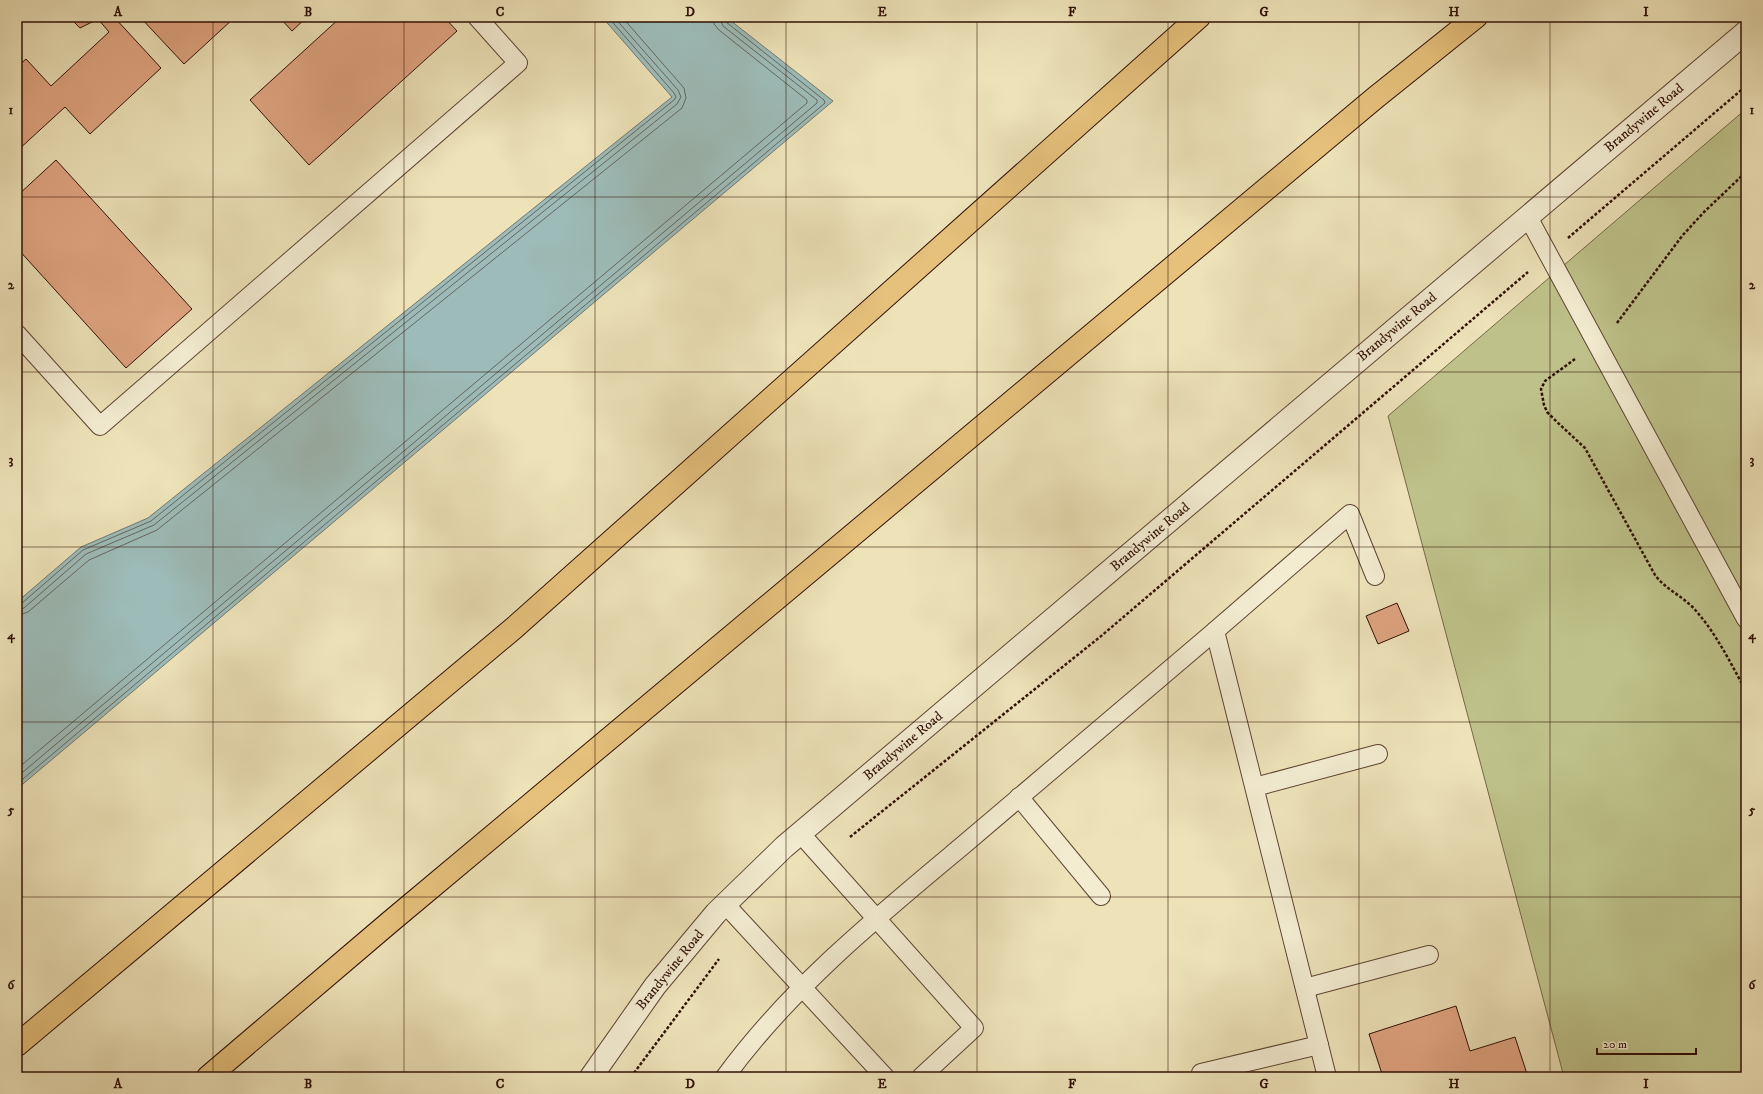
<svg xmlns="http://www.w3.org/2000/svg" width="1763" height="1094" font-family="'IM FELL DW Pica',serif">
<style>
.green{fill:#bec28a;stroke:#766848}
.water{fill:#9dbcb9;stroke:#717771}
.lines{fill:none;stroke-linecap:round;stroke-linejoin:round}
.shore{stroke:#66665f;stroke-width:1}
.building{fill:#dfa481;stroke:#2f0f05}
.service-casing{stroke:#5e4432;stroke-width:20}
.minor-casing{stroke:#5e4432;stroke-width:24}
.motorway-casing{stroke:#2f0f05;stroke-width:24}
.path{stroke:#2f0f05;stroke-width:2.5;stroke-dasharray:3 2;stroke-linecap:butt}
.service{stroke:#f3ecd1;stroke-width:18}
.minor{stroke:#f3ecd1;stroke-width:22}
.motorway{stroke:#e6c17c;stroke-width:22}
.grid{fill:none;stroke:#2f0f05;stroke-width:1;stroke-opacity:0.55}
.labels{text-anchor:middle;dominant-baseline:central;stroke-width:3.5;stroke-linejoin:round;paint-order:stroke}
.street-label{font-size:14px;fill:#2f0f05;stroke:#f3ecd1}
.neatline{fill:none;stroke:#2f0f05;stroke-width:1.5}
.grid-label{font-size:13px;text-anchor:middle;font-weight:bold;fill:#2f0f05}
</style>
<rect width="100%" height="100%" fill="#ede2b8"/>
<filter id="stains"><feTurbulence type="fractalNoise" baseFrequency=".005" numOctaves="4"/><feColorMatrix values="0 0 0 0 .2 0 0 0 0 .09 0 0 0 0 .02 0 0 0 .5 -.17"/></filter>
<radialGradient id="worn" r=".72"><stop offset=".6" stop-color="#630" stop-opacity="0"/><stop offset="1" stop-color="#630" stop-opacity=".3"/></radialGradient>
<!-- green -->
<polygon class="green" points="1746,109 1746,1077 1564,1077 1388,416"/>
<!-- water -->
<polygon class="water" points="602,17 726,17 833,101 17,789 17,602 81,547 148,518 672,97"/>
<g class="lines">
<!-- shore -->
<g class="shore">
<polyline points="17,605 21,604 83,550 151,521 674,100 676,97 674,93 608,17"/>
<polyline points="17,610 24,608 86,554 154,525 677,104 681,97 678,90 614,17"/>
<polyline points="17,616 28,612 89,560 157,530 682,108 686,98 684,88 622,17"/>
<polyline points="17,769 807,103 807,100 719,30 714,24 713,17"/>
<polyline points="17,777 817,103 817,100 723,26 719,17"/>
<polyline points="17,784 825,103 824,100 726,22 724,17"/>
</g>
</g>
<!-- building -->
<g class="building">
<polygon points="69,17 114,17 161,68 90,134 65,107 17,151 17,67 26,59 51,86 109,32 98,19 80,28"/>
<polygon points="140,17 231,17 233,19 184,64"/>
<polygon points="279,17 307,17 292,31"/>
<polygon points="341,17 444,17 457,31 309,165 250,100"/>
<polygon points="56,160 192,309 126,368 17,248 17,196"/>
<polygon points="1397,603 1409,631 1378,644 1366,616"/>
<polygon points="1456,1006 1470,1051 1515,1037 1528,1077 1383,1077 1369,1034"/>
</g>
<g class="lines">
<defs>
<g id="service">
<polyline points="1528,217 1746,619"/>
<polyline points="17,334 100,426 518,63 477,17"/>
<polyline points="1215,631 1350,514 1375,576"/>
<polyline points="1255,787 1378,754"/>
<polyline points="1019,797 1101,896"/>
<polyline points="800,833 974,1028 921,1077"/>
<polyline points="725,904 885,1077"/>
<polyline points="1305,988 1429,955"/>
<polyline points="1201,1073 1319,1045"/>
<path d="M725,1077C790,988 877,917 961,847C1045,775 1130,703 1215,631L1327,1077"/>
</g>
<polyline id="minor" points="591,1077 655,986 716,913 784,847 1746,32"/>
<g id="motorway">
<polyline points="17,1045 514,628 1199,17"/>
<polyline points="208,1077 390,922 1375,98 1476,17"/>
</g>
</defs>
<!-- service casing -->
<use href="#service" class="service-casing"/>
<!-- minor casing -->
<use href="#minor" class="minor-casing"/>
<!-- motorway casing -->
<use href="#motorway" class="motorway-casing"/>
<!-- path -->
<g class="path">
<polyline points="1568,238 1746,86"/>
<polyline points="1617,323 1682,236 1704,212 1746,172"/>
<path d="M1575,359L1545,381L1541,389L1544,405L1547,412L1557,422L1585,448L1655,575C1666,590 1685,597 1697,612C1717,635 1731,664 1746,691"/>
<polyline points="850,837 1100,637 1528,272"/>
<polyline points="631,1077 719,959"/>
</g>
<!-- service -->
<use href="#service" class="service"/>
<!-- minor -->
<use href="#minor" class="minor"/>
<!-- motorway -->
<use href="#motorway" class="motorway"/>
</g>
<!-- grid -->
<path class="grid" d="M213,17V1077M404,17V1077M595,17V1077M786,17V1077M977,17V1077M1168,17V1077M1359,17V1077M1550,17V1077M17,197H1746M17,372H1746M17,547H1746M17,722H1746M17,897H1746"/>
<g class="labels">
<!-- street labels -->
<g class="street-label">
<text transform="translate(1644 118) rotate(-40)">Brandywine Road</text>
<text transform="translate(1397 327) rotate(-40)">Brandywine Road</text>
<text transform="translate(1150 537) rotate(-40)">Brandywine Road</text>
<text transform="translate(903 746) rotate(-40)">Brandywine Road</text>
<text transform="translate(670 970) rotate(-51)">Brandywine Road</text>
</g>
</g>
<!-- margin -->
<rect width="1763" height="1094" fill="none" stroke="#ede2b8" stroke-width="44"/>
<!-- scale -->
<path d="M1597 1048v6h99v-6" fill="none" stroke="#2f0f05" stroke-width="2"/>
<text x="1603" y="1048" font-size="12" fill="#2f0f05" stroke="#f3ecd1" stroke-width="3" paint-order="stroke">20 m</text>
<rect x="22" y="22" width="1719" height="1050" class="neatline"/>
<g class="grid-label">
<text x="118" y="16">A</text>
<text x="308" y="16">B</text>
<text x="500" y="16">C</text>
<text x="690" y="16">D</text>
<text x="882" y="16">E</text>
<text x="1072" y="16">F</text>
<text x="1264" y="16">G</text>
<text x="1454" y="16">H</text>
<text x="1646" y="16">I</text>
<text x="11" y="114">1</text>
<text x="1752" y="114">1</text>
<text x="11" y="289">2</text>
<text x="1752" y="289">2</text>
<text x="11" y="464">3</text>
<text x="1752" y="464">3</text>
<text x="11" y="639">4</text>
<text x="1752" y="639">4</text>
<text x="11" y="814">5</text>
<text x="1752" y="814">5</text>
<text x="11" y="989">6</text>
<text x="1752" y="989">6</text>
<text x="118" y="1088">A</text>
<text x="308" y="1088">B</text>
<text x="500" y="1088">C</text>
<text x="690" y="1088">D</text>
<text x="882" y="1088">E</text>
<text x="1072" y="1088">F</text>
<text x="1264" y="1088">G</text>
<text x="1454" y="1088">H</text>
<text x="1646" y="1088">I</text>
</g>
<rect width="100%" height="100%" filter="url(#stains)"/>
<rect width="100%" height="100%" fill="url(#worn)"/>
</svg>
